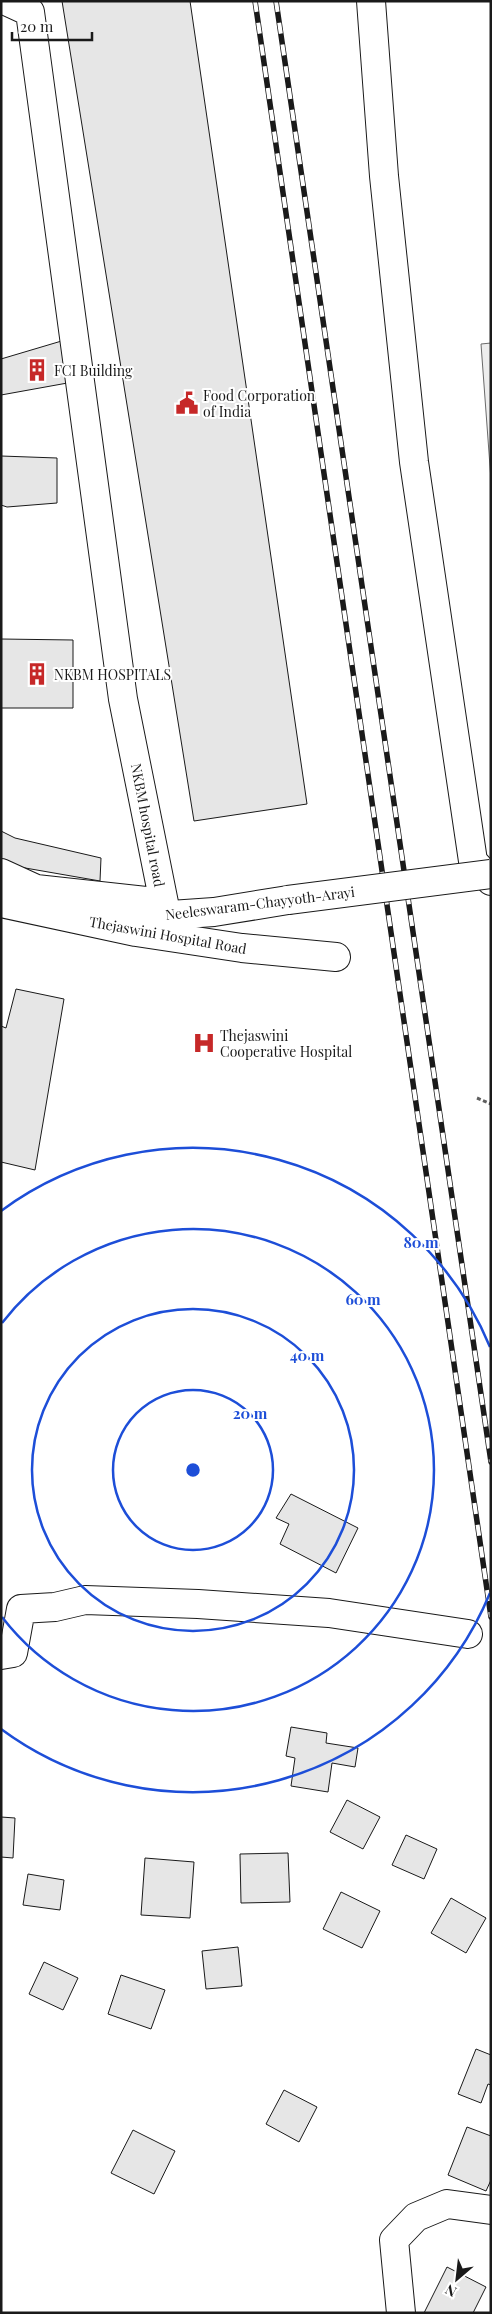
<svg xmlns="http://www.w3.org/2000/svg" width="492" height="2314" font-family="'Playfair Display',serif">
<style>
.built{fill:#ededed;stroke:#6a6a6a}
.building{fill:#e6e6e6;stroke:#1a1a1a}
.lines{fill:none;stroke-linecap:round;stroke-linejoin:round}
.minor-casing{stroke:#1a1a1a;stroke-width:30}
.major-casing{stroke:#1a1a1a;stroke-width:30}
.path{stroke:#5f5f5f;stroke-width:3;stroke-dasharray:4 2.5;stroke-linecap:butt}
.minor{stroke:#fff;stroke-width:28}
.major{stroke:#fff;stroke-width:28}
.rail-casing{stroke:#1a1a1a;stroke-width:5.5}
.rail{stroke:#fff;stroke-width:4;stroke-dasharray:11;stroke-linecap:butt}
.major-bridge-casing{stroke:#1a1a1a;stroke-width:30;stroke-linecap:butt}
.major-bridge{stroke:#fff;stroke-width:28}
.ring{fill:none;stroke:#1d4ed8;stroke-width:2.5}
.labels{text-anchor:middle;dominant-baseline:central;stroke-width:4;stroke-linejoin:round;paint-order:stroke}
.poi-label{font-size:14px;fill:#1a1a1a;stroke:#fff;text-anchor:start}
.street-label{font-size:14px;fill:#1a1a1a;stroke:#fff}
.centre{fill:#1d4ed8;stroke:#fff;stroke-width:2.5}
.ring-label{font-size:15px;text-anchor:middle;font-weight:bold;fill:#1d4ed8;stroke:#fff;stroke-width:4;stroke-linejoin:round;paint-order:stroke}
</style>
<rect width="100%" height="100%" fill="#fff"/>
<!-- built -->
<polygon class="built" points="491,343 491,480 481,344"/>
<!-- building -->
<g class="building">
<polygon points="62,1 190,1 307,804 194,821"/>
<polygon points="75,337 73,382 1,395 1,359"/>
<polygon points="1,456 57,458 57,503 7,507 1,505"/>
<polygon points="1,639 73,640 73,708 1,708"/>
<polygon points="1,831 15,838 101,858 100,881 8,865 1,862"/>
<polygon points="16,989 64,999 35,1170 1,1162 1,1026 6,1028"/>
<polygon points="291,1494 358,1528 336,1573 280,1544 289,1524 276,1518"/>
<polygon points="291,1727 327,1733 326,1743 358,1748 355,1767 332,1763 328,1792 291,1786 295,1758 286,1756"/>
<polygon points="347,1800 380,1817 363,1849 330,1832"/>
<polygon points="1,1817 15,1818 13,1858 1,1857"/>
<polygon points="406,1835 437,1849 424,1879 392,1865"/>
<polygon points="288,1853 290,1902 241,1903 240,1854"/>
<polygon points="145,1858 194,1862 190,1918 141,1915"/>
<polygon points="28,1874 64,1880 60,1910 23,1905"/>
<polygon points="341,1892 380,1911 362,1948 323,1929"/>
<polygon points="451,1898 486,1918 466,1953 431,1933"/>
<polygon points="238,1947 242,1986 206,1989 202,1951"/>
<polygon points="44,1962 78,1978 63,2010 29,1994"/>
<polygon points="121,1975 165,1990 151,2029 108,2014"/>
<polygon points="476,2049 491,2055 491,2085 488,2084 481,2103 458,2094"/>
<polygon points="284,2090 317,2107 299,2142 266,2124"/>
<polygon points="467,2127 491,2136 491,2180 486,2191 448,2175"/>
<polygon points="133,2130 175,2151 154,2194 111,2173"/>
<polygon points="447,2267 486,2287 473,2313 424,2313"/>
</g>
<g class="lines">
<defs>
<g id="minor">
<polyline points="371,1 384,176 414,462 473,861 491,881"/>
<polyline points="1,873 36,889 164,903 123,699 30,12 6,1"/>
<polyline points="1,903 136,932 242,948 336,957"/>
<polyline points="1,1655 13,1653 21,1609 55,1607 85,1600 198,1604 329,1613 468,1634"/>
<polyline points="401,2313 394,2240 416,2217 447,2204 491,2210"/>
</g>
<polyline id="major" points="1,887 39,901 156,916 214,912 288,900"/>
</defs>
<!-- minor casing -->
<use href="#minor" class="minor-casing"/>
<!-- major casing -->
<use href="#major" class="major-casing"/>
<!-- path -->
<polyline class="path" points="477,1098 491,1104"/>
<!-- minor -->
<use href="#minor" class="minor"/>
<!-- major -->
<use href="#major" class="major"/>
<defs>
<g id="rail">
<polyline points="255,1 491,1617"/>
<polyline points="276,1 491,1462"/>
</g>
</defs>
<!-- rail casing -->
<use href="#rail" class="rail-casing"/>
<!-- rail -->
<use href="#rail" class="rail"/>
<defs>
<polyline id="major-bridge" points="288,900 491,874"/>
</defs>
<!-- major-bridge casing -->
<use href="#major-bridge" class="major-bridge-casing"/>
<!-- major-bridge -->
<use href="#major-bridge" class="major-bridge"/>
</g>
<!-- distance rings -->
<g class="ring">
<circle cx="193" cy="1470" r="80"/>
<circle cx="193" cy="1470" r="161"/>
<path d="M2 1323A241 241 0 1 1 2 1617"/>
<path d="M490 1593A322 322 0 0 1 1 1729M1 1211A322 322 0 0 1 490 1347"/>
</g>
<!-- icons -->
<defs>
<symbol id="building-bare" viewBox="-9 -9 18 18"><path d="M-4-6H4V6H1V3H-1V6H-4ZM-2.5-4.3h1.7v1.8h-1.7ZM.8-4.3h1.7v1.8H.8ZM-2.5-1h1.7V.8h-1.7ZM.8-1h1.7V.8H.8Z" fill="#c62828" stroke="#fff" stroke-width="2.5" paint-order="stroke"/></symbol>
<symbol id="civic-bare" viewBox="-9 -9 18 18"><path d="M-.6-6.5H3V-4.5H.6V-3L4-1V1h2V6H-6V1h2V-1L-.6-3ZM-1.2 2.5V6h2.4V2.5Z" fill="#c62828" stroke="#fff" stroke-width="2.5" paint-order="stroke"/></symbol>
<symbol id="hospital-bare" viewBox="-9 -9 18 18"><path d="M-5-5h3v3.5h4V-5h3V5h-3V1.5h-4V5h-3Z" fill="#c62828" stroke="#fff" stroke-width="2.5" paint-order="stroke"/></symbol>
</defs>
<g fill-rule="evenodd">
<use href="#building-bare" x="21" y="354" width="32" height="32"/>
<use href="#civic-bare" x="171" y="387" width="32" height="32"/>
<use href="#building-bare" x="21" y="658" width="32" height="32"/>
<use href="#hospital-bare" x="188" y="1027" width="32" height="32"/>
</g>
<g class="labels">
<!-- poi labels -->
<g class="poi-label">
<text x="54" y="370">FCI Building</text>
<text x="203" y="395">Food Corporation<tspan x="203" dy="16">of India</tspan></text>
<text x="54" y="674">NKBM HOSPITALS</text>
<text x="220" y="1035">Thejaswini<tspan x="220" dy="16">Cooperative Hospital</tspan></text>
</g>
<!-- street labels -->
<g class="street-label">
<text transform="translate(148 825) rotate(79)">NKBM hospital road</text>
<text transform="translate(260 903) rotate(-7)">Neeleswaram-Chayyoth-Arayi</text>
<text transform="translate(168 935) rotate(10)">Thejaswini Hospital Road</text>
</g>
</g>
<circle cx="193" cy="1470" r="8" class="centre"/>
<g class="ring-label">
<text x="421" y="1248">80 m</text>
<text x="363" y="1305">60 m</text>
<text x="307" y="1361">40 m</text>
<text x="250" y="1419">20 m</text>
</g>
<!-- border -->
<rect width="492" height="2314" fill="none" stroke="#1a1a1a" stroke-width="5"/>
<!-- north arrow -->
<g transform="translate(457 2279) rotate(208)" stroke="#ffffff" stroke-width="4" paint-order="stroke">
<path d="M0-4L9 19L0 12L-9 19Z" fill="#1a1a1a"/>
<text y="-8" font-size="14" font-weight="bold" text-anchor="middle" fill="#1a1a1a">N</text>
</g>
<!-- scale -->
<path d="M12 32v8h80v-8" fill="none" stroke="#1a1a1a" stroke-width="2.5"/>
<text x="20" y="32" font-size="15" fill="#1a1a1a" stroke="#ffffff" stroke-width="4" paint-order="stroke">20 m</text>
</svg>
